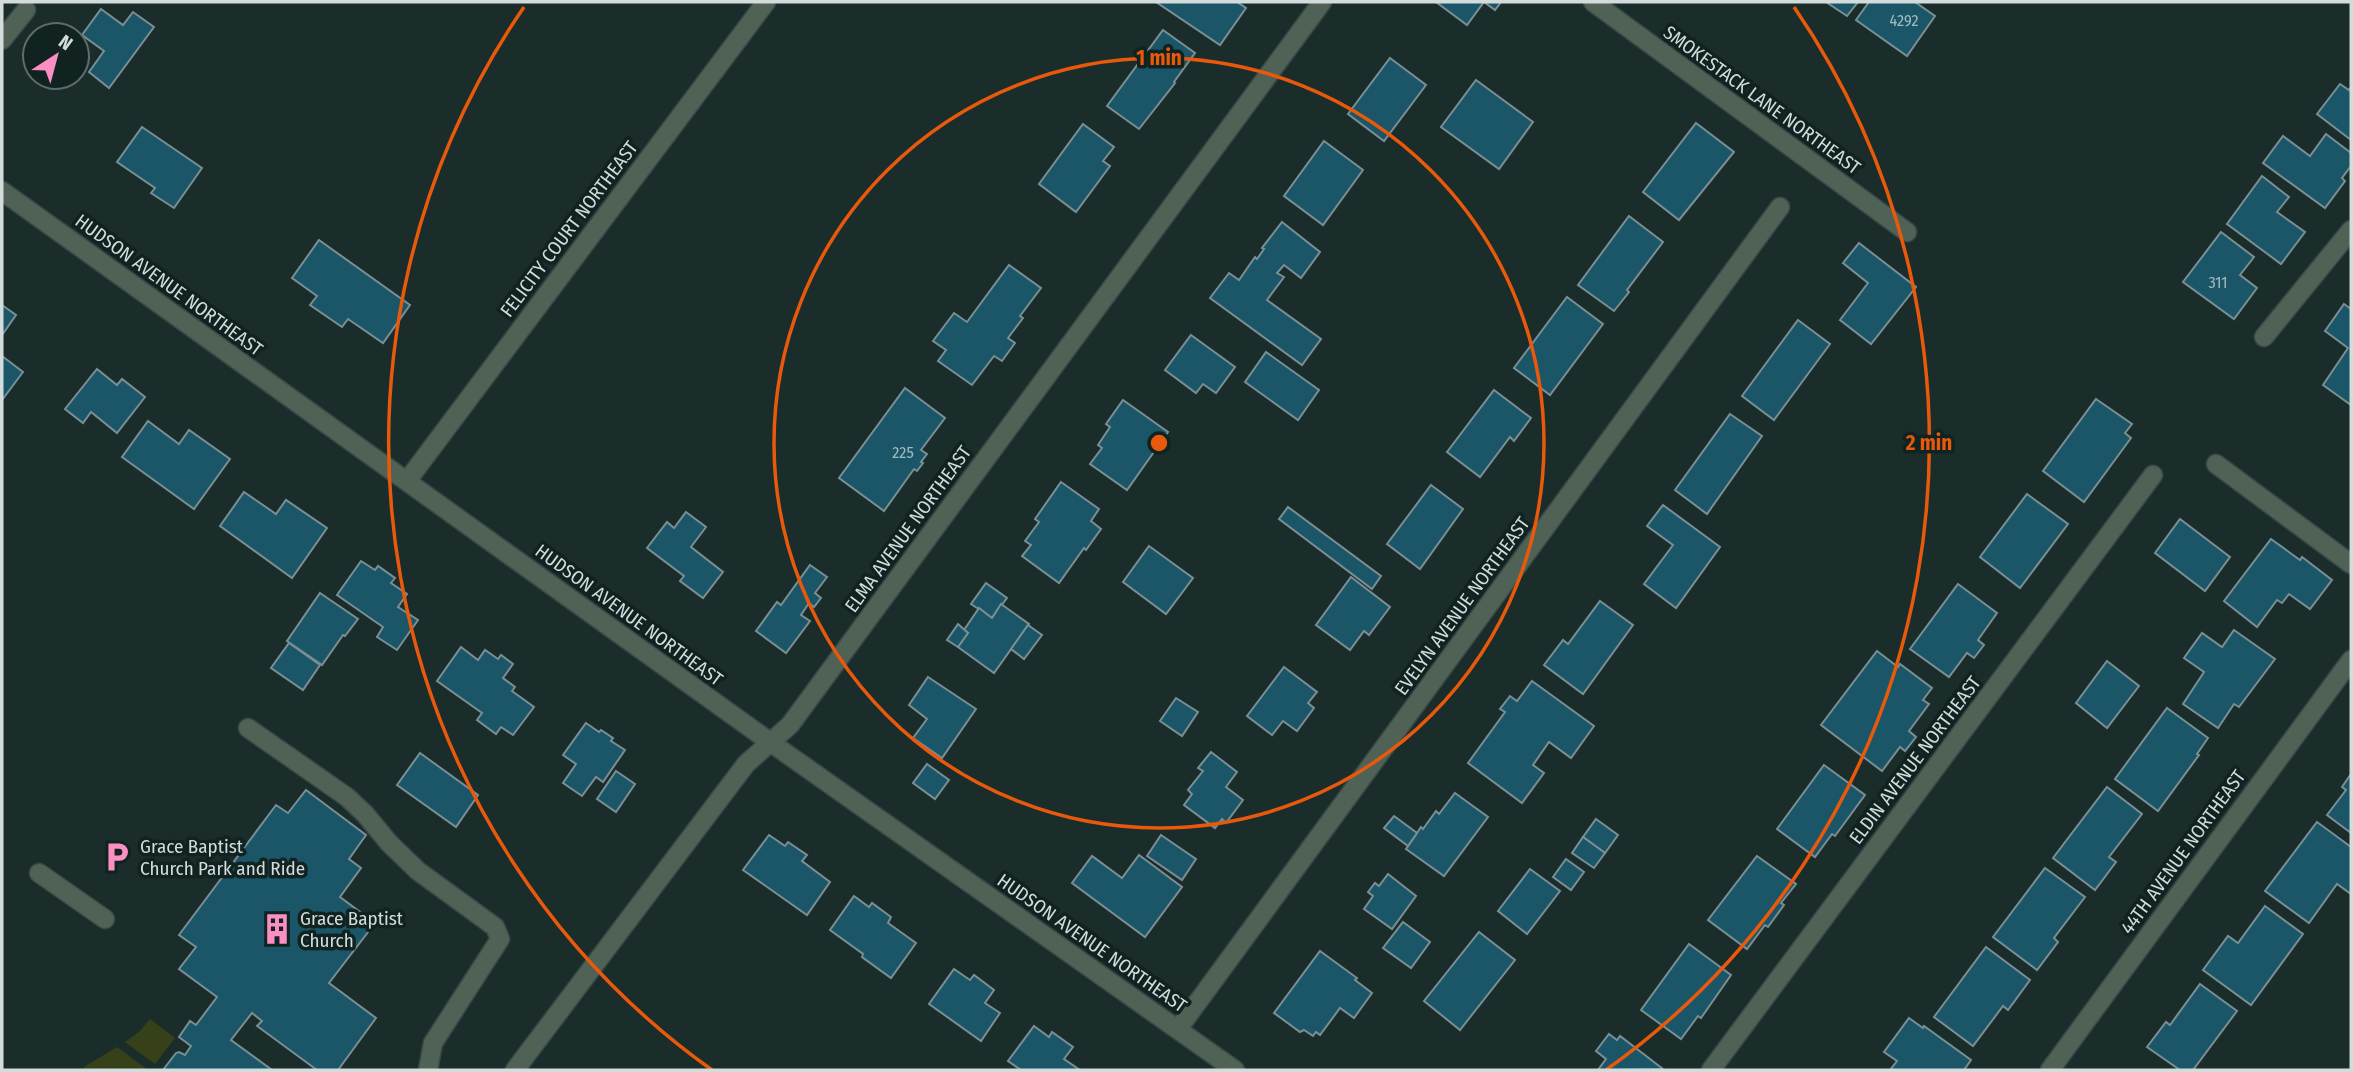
<svg xmlns="http://www.w3.org/2000/svg" width="2353" height="1072" font-family="'Fira Sans Condensed',sans-serif">
<style>
.green{fill:#36411a}
.building{fill:#1a5667;stroke:#7a8e94;stroke-width:2}
.lines{fill:none;stroke-linecap:round;stroke-linejoin:round}
.minor-casing{stroke:#374947;stroke-width:21}
.minor{stroke:#506255;stroke-width:18}
.ring{fill:none;stroke:#e8590c;stroke-width:3.5}
.labels{text-anchor:middle;dominant-baseline:central;stroke-width:7;stroke-linejoin:round;paint-order:stroke}
.number-label{font-size:16px;fill:#a3babe}
.street-label{font-size:19px;fill:#d1dcdb;stroke:#112321}
.poi-label{font-size:19px;fill:#d1dcdb;stroke:#112321;text-anchor:start}
.centre{fill:#e8590c;stroke:#112321;stroke-width:3.5}
.ring-label{font-size:21px;text-anchor:middle;font-weight:bold;fill:#e8590c;stroke:#112321;stroke-width:7;stroke-linejoin:round;paint-order:stroke}
</style>
<rect width="100%" height="100%" fill="#1a2d2b"/>
<!-- green -->
<g class="green">
<polygon points="150,1019 175,1038 155,1064 125,1042 140,1031"/>
<polygon points="117,1047 148,1070 84,1070 84,1067"/>
</g>
<!-- building -->
<g class="building">
<polygon points="1156,2 1237,2 1246,8 1220,45"/>
<polygon points="1436,2 1501,2 1495,10 1484,2 1467,25"/>
<polygon points="1826,2 1858,2 1847,16"/>
<polygon points="1869,2 1915,2 1935,16 1907,56 1856,20"/>
<polygon points="101,9 123,25 133,12 154,27 109,88 89,72 104,51 82,35"/>
<polygon points="1163,30 1195,53 1174,82 1175,83 1139,129 1107,106"/>
<polygon points="1390,58 1426,85 1384,141 1348,114"/>
<polygon points="1476,80 1533,122 1499,169 1441,127"/>
<polygon points="2340,84 2349,90 2351,87 2351,140 2317,114"/>
<polygon points="1696,123 1734,152 1679,220 1643,192"/>
<polygon points="1083,124 1114,147 1103,161 1110,166 1076,212 1039,184"/>
<polygon points="142,127 202,168 174,208 151,193 155,188 117,162"/>
<polygon points="2326,134 2351,153 2351,166 2342,178 2345,181 2325,208 2263,163 2283,136 2310,156"/>
<polygon points="1324,141 1363,170 1323,225 1284,196"/>
<polygon points="2262,176 2289,197 2277,212 2305,232 2281,264 2227,224"/>
<polygon points="1629,216 1663,242 1627,290 1629,292 1614,311 1578,285"/>
<polygon points="1282,222 1320,252 1301,278 1284,265 1277,273 1284,277 1267,300 1321,339 1302,365 1210,298 1229,273 1239,280 1255,257 1257,259 1264,249 1262,248"/>
<polygon points="2221,232 2254,257 2240,275 2257,288 2234,319 2183,282"/>
<polygon points="319,240 410,305 383,343 348,319 342,327 310,305 317,296 292,278"/>
<polygon points="1859,243 1916,287 1871,344 1840,320 1868,283 1843,263"/>
<polygon points="1009,265 1041,288 1020,316 1023,318 1008,338 1015,343 1002,361 994,356 972,385 938,361 946,350 933,341 954,313 967,322"/>
<polygon points="1567,297 1603,324 1550,395 1514,368"/>
<polygon points="2344,304 2351,309 2351,405 2323,385 2348,348 2325,331"/>
<polygon points="2,305 16,315 2,335"/>
<polygon points="1798,320 1830,344 1774,420 1742,396"/>
<polygon points="1191,335 1235,367 1216,393 1203,384 1196,393 1165,370"/>
<polygon points="1266,352 1319,390 1298,420 1245,382"/>
<polygon points="2,356 23,372 2,400"/>
<polygon points="97,369 117,385 122,379 145,397 117,433 91,412 83,423 65,409"/>
<polygon points="905,388 945,418 921,450 927,454 921,462 923,463 917,471 914,469 884,511 839,478"/>
<polygon points="1494,390 1531,418 1514,441 1510,437 1480,477 1447,452"/>
<polygon points="2096,399 2132,424 2125,433 2131,438 2084,502 2043,471"/>
<polygon points="1123,400 1168,432 1127,490 1090,464 1102,448 1098,445 1110,427 1106,424"/>
<polygon points="1730,414 1762,436 1707,514 1675,490"/>
<polygon points="148,421 179,444 189,430 230,459 194,509 122,457"/>
<polygon points="1061,482 1099,509 1091,521 1101,529 1086,550 1084,548 1059,583 1022,556 1031,545 1025,541 1039,522 1035,519"/>
<polygon points="1431,485 1463,509 1420,569 1387,544"/>
<polygon points="244,492 276,514 286,500 327,528 292,578 220,526"/>
<polygon points="2027,494 2068,524 2020,588 1980,557"/>
<polygon points="1663,505 1720,547 1676,608 1644,584 1673,545 1647,526"/>
<polygon points="1288,507 1381,576 1372,589 1279,519"/>
<polygon points="686,512 706,527 691,547 723,572 703,598 680,581 684,576 647,548 667,522 674,528"/>
<polygon points="2180,519 2230,557 2205,591 2155,553"/>
<polygon points="2271,539 2300,560 2302,557 2332,580 2310,609 2289,594 2282,603 2277,600 2257,627 2224,601"/>
<polygon points="1149,546 1193,578 1166,614 1123,582"/>
<polygon points="361,561 375,570 378,566 395,578 391,583 407,594 398,607 418,620 397,650 377,637 383,627 337,595"/>
<polygon points="810,565 827,577 815,593 821,598 814,607 809,603 801,615 810,621 786,653 756,631 777,602 781,605"/>
<polygon points="1351,577 1390,607 1369,635 1364,631 1350,650 1316,625"/>
<polygon points="986,583 1007,598 992,618 971,604"/>
<polygon points="1958,584 1997,613 1978,640 1984,645 1974,658 1967,653 1949,677 1910,649"/>
<polygon points="320,593 358,619 345,636 343,635 322,665 287,641"/>
<polygon points="1600,601 1633,625 1583,694 1544,665 1563,640 1568,644"/>
<polygon points="1001,604 1029,624 994,673 958,647 968,633 964,630 979,608 992,618"/>
<polygon points="958,624 968,633 958,647 947,640"/>
<polygon points="1028,625 1042,635 1024,659 1011,649"/>
<polygon points="2234,630 2275,659 2239,707 2234,704 2218,728 2183,704 2204,672 2184,658 2202,633 2222,647"/>
<polygon points="289,643 320,665 303,690 271,668"/>
<polygon points="461,647 478,660 485,650 498,659 501,655 513,664 503,678 515,687 512,691 534,707 513,735 501,727 496,734 477,720 482,713 437,681"/>
<polygon points="1877,651 1898,667 1900,664 1932,688 1923,700 1929,704 1909,731 1916,737 1905,751 1900,747 1882,771 1821,725"/>
<polygon points="2107,661 2139,686 2107,728 2076,703"/>
<polygon points="1284,667 1317,692 1308,703 1314,708 1297,731 1283,721 1272,735 1247,716"/>
<polygon points="928,677 976,709 942,758 913,738 927,719 909,705"/>
<polygon points="1532,681 1594,726 1571,758 1549,742 1533,765 1544,773 1522,803 1468,763 1505,712 1500,709 1510,696 1517,701"/>
<polygon points="1176,698 1198,712 1182,736 1160,721"/>
<polygon points="2167,708 2208,738 2197,754 2199,755 2158,811 2115,779"/>
<polygon points="586,723 599,732 601,730 613,738 611,741 625,750 603,782 596,777 582,796 563,783 576,764 563,755"/>
<polygon points="1211,752 1237,772 1226,787 1243,800 1226,823 1222,819 1215,828 1184,805 1192,794 1188,790 1203,771 1198,768"/>
<polygon points="420,753 478,795 456,827 397,785"/>
<polygon points="927,764 949,780 935,799 913,783"/>
<polygon points="1824,765 1865,795 1835,836 1832,834 1815,857 1777,829"/>
<polygon points="616,771 635,784 616,812 597,799"/>
<polygon points="2351,774 2351,833 2327,815 2346,790 2342,787"/>
<polygon points="2107,787 2142,814 2109,857 2116,862 2095,890 2053,858"/>
<polygon points="306,790 366,835 349,859 361,868 340,897 375,923 329,983 376,1018 338,1070 317,1070 257,1026 262,1021 252,1013 231,1040 272,1070 163,1070 176,1053 179,1052 185,1055 191,1046 179,1037 190,1021 196,1025 217,997 179,969 196,947 179,935 276,805 288,813"/>
<polygon points="1455,793 1488,817 1444,876 1406,849 1421,827 1423,829 1436,811 1439,814"/>
<polygon points="1394,816 1417,833 1408,846 1384,828"/>
<polygon points="1596,819 1618,835 1605,853 1583,837"/>
<polygon points="2317,822 2351,847 2351,894 2337,884 2309,923 2265,891"/>
<polygon points="769,835 785,846 788,842 807,855 802,861 830,882 807,915 743,870"/>
<polygon points="1161,835 1196,859 1182,880 1147,856"/>
<polygon points="1583,837 1605,853 1594,868 1572,853"/>
<polygon points="1139,855 1182,887 1145,937 1072,883 1092,856 1122,878"/>
<polygon points="1757,856 1796,884 1781,903 1784,905 1768,927 1765,925 1747,949 1708,920"/>
<polygon points="1566,859 1584,872 1571,890 1553,877"/>
<polygon points="2045,868 2085,897 2054,938 2058,942 2037,970 1993,937"/>
<polygon points="1530,869 1560,891 1527,934 1498,911"/>
<polygon points="1388,874 1416,896 1392,929 1364,909 1373,896 1368,892 1375,883 1379,886"/>
<polygon points="854,896 869,907 872,903 891,917 888,923 916,943 891,978 862,957 863,954 830,930"/>
<polygon points="2265,906 2303,934 2251,1005 2203,970 2228,936 2238,943"/>
<polygon points="1403,922 1430,942 1411,968 1383,948"/>
<polygon points="1479,932 1515,960 1460,1030 1424,1001"/>
<polygon points="1689,944 1731,975 1701,1018 1698,1016 1681,1039 1641,1010"/>
<polygon points="1986,947 2030,980 2008,1010 2003,1006 1973,1046 1934,1017"/>
<polygon points="1320,951 1357,978 1355,980 1372,993 1354,1018 1340,1008 1320,1035 1316,1032 1313,1036 1304,1030 1300,1032 1274,1013"/>
<polygon points="954,969 970,980 974,975 994,990 985,1003 1000,1013 981,1041 929,1004"/>
<polygon points="2200,984 2237,1011 2193,1070 2180,1070 2147,1047 2166,1022 2170,1025"/>
<polygon points="1909,1018 1923,1028 1924,1026 1971,1060 1964,1070 1890,1070 1897,1061 1884,1052"/>
<polygon points="1034,1026 1049,1037 1052,1032 1073,1047 1064,1059 1080,1070 1021,1070 1008,1061"/>
<polygon points="1609,1034 1617,1040 1620,1036 1663,1069 1598,1070 1606,1059 1596,1051"/>
</g>
<g class="lines">
<defs>
<g id="minor">
<polyline points="1593,2 1907,232"/>
<polyline points="2,40 26,10"/>
<polyline points="2,191 770,742 1235,1070"/>
<polyline points="2264,337 2351,230"/>
<polyline points="2216,464 2351,564"/>
<polyline points="407,481 766,2"/>
<polyline points="248,728 347,797 365,814 389,843 418,871 495,927 500,939 433,1043 428,1070"/>
<polyline points="39,873 105,919"/>
<polyline points="1178,1029 1780,207"/>
<polyline points="515,1070 746,764 790,725 1322,2"/>
<polyline points="1711,1070 2153,475"/>
<polyline points="2050,1070 2351,660"/>
</g>
</defs>
<!-- minor casing -->
<use href="#minor" class="minor-casing"/>
<!-- minor -->
<use href="#minor" class="minor"/>
</g>
<!-- distance rings -->
<g class="ring">
<circle cx="1159" cy="443" r="385"/>
<path d="M712 1070A770 770 0 0 1 524 7M1794 7A770 770 0 0 1 1606 1070"/>
</g>
<!-- icons -->
<defs>
<symbol id="parking-bare" viewBox="-9 -9 18 18"><path d="M-3.5-5.5H1a3.5 3.5 0 0 1 0 7H-1V5.5H-3.5ZM-1-3.4V-.6H.8a1.4 1.4 0 0 0 0-2.8Z" fill="#fb8fc3" stroke="#112321" stroke-width="2.5" paint-order="stroke"/></symbol>
<symbol id="building-bare" viewBox="-9 -9 18 18"><path d="M-4-6H4V6H1V3H-1V6H-4ZM-2.5-4.3h1.7v1.8h-1.7ZM.8-4.3h1.7v1.8H.8ZM-2.5-1h1.7V.8h-1.7ZM.8-1h1.7V.8H.8Z" fill="#fb8fc3" stroke="#112321" stroke-width="2.5" paint-order="stroke"/></symbol>
</defs>
<g fill-rule="evenodd">
<use href="#parking-bare" x="95" y="835" width="44" height="44"/>
<use href="#building-bare" x="255" y="907" width="44" height="44"/>
</g>
<g class="labels">
<!-- number labels -->
<g class="number-label">
<text x="1904" y="20">4292</text>
<text x="2218" y="282">311</text>
<text x="903" y="452">225</text>
</g>
<!-- street labels -->
<g class="street-label">
<text transform="translate(1762 100) rotate(36)">SMOKESTACK LANE NORTHEAST</text>
<text transform="translate(569 229) rotate(-53)">FELICITY COURT NORTHEAST</text>
<text transform="translate(169 285) rotate(36)">HUDSON AVENUE NORTHEAST</text>
<text transform="translate(908 529) rotate(-54)">ELMA AVENUE NORTHEAST</text>
<text transform="translate(1462 606) rotate(-54)">EVELYN AVENUE NORTHEAST</text>
<text transform="translate(629 615) rotate(36)">HUDSON AVENUE NORTHEAST</text>
<text transform="translate(1915 760) rotate(-53)">ELDIN AVENUE NORTHEAST</text>
<text transform="translate(2183 852) rotate(-54)">44TH AVENUE NORTHEAST</text>
<text transform="translate(1092 943) rotate(35)">HUDSON AVENUE NORTHEAST</text>
</g>
<!-- poi labels -->
<g class="poi-label">
<text x="140" y="846">Grace Baptist<tspan x="140" dy="22">Church Park and Ride</tspan></text>
<text x="300" y="918">Grace Baptist<tspan x="300" dy="22">Church</tspan></text>
</g>
</g>
<circle cx="1159" cy="443" r="10" class="centre"/>
<g class="ring-label">
<text x="1159" y="65">1 min</text>
<text x="1929" y="450">2 min</text>
</g>
<!-- border -->
<rect width="2353" height="1072" fill="none" stroke="#d1dcdb" stroke-width="7"/>
<!-- north arrow -->
<g transform="translate(56 56) rotate(36)"><circle r="33" fill="#112321" stroke="#5e6d6b" stroke-width="2"/>
<path d="M0-5L12 26L0 18L-12 26Z" fill="#fb8fc3"/>
<text y="-10" font-size="19" font-weight="bold" text-anchor="middle" fill="#d1dcdb">N</text>
</g>
</svg>
